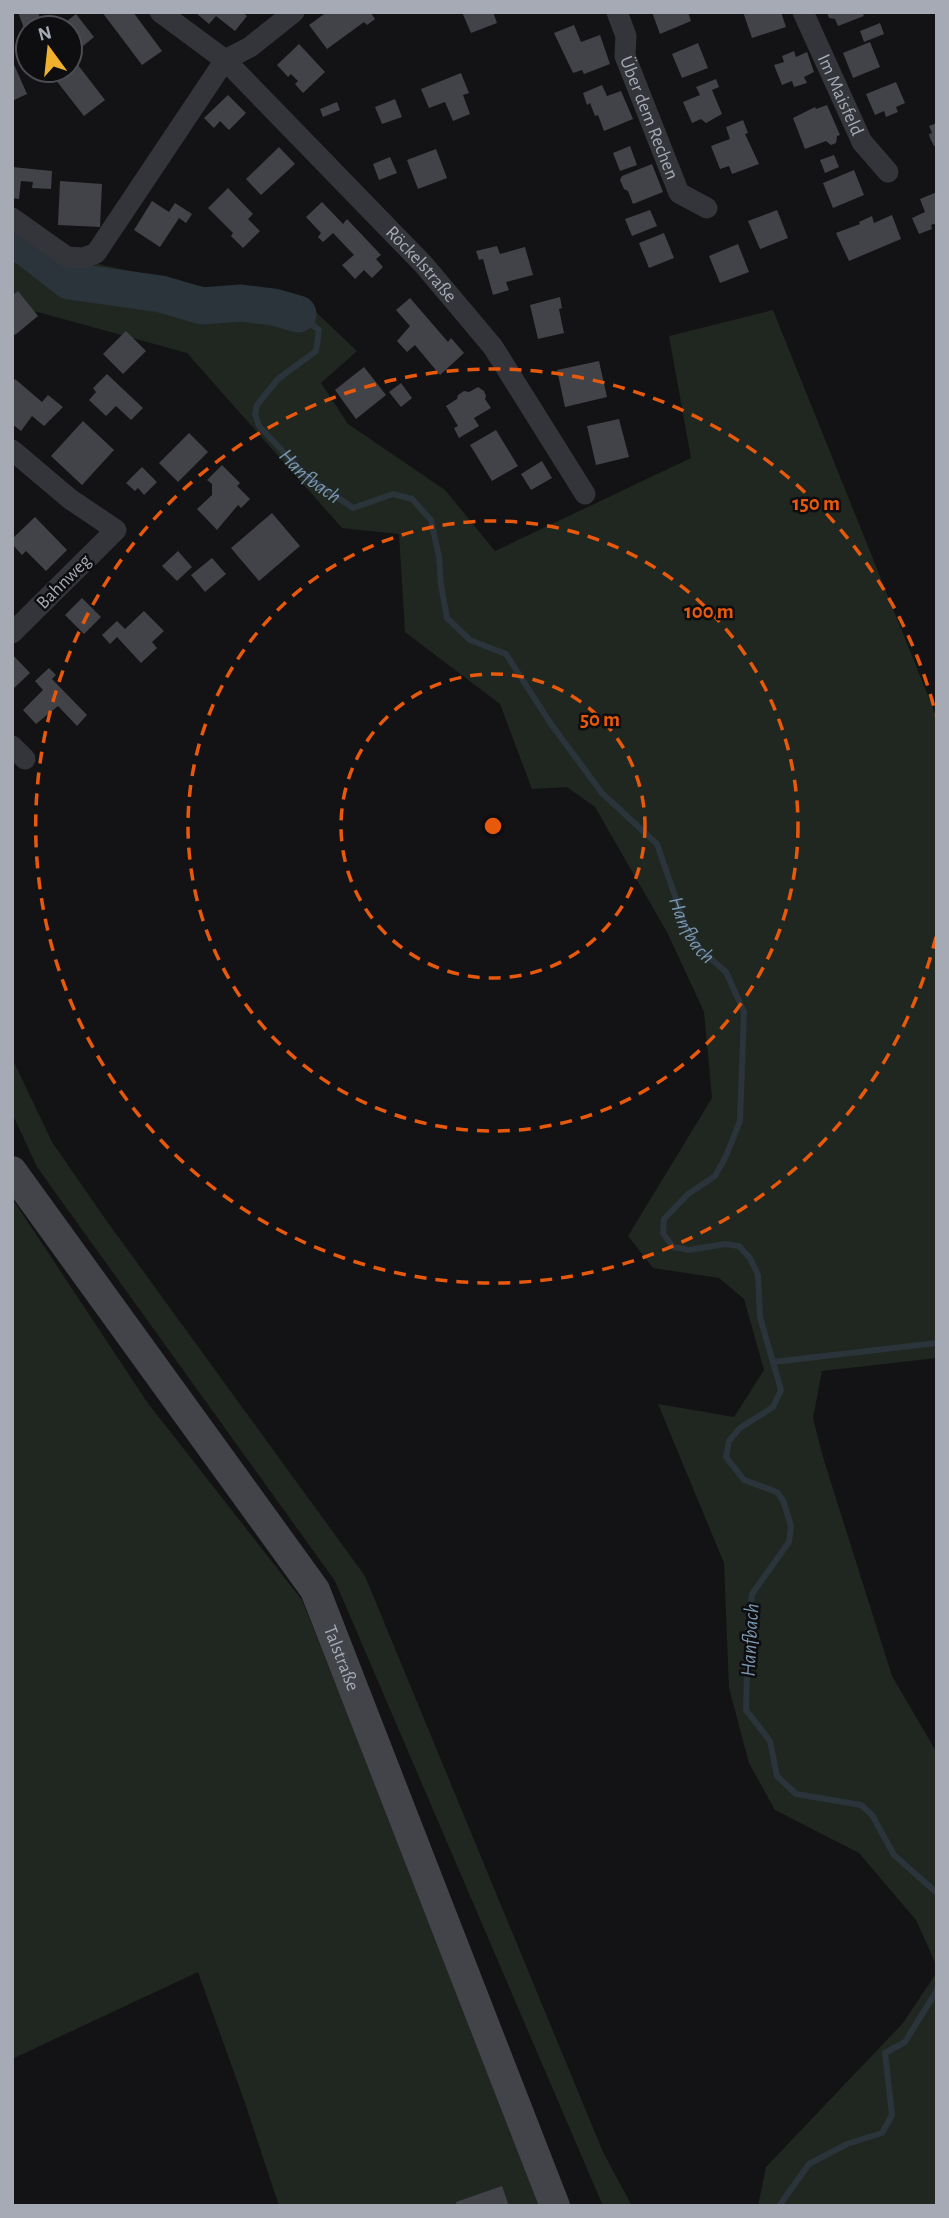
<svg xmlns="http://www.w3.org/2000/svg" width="949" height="2218" font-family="'Alegreya Sans',sans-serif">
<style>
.green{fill:#1f2720}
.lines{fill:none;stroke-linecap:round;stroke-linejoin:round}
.stream{stroke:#2b343a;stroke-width:6}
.river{stroke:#2b343a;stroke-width:37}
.building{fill:#424348}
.minor{stroke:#34353a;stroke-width:21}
.secondary{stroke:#42444a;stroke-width:30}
.ring{fill:none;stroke:#e8590c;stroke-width:3.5;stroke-dasharray:12 9}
.labels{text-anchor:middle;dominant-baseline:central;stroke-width:5;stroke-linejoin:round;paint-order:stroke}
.street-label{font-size:19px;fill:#a5aab5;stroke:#0e0e10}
.water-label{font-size:21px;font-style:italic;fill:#7b97b0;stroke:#0e0e10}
.centre{fill:#e8590c;stroke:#0e0e10;stroke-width:3.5}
.ring-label{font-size:21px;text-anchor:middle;font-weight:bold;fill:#e8590c;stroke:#0e0e10;stroke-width:5;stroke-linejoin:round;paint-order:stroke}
</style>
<rect width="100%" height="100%" fill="#131315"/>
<!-- green -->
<g class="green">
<polygon points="12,237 56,255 213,289 302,299 357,351 321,383 348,424 445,490 495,551 691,458 669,336 773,310 937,718 937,1358 822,1371 813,1418 823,1457 892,1676 937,1753 937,1967 916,1920 859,1853 775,1810 749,1763 729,1688 724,1563 658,1404 734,1417 764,1370 744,1299 719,1278 653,1268 628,1236 712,1098 704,1012 668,934 595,807 567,787 532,789 500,704 405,632 399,534 342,528 187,353 12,305"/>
<polygon points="12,1058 52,1142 106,1220 365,1576 603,2152 632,2206 603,2206 335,1581 37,1167 12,1113"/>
<polygon points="12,1198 147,1402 302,1600 544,2206 279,2206 245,2103 198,1972 12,2059"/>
<polygon points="937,1972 937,2206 758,2206 766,2167 903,2023"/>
</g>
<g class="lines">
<!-- stream -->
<g class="stream">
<path id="s1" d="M298,314L319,330L316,351L278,379L257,405L255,414L259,426L305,475L353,508L393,494L412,499L431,520L439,557L441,585L447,618L470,640L506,654L551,724L602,793L657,844L685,925L700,949L726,972L744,1012L740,1121L726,1156L715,1176L688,1194L664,1219L663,1233L673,1247L689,1250L725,1244L739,1246L750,1258L758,1275L760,1317L781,1390L773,1407L740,1428L729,1441L726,1457L744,1480L777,1492L783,1500L791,1526L789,1542L752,1594L748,1634L746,1710L770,1741L777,1776L796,1794L861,1805L872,1815L894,1855L937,1893"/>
<polyline points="773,1362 937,1343"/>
<polyline points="779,2206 809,2164 847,2144 882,2133 892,2115 885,2053 905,2042 937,1990"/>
</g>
<!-- river -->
<polyline class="river" points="12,241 28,249 69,281 161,294 202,306 241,303 274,307 298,314"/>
</g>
<!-- building -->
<g class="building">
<polygon points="18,12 38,12 43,28 28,28 28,39"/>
<polygon points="102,12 133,12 162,51 142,65"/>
<polygon points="195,12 242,12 247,16 235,31 216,16 209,24"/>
<polygon points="327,12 370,12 375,19 367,25 364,22 327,49 309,25"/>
<polygon points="462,12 493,12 497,23 471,33"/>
<polygon points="652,12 688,12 691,21 660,34"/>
<polygon points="743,12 781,12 786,27 752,38"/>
<polygon points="827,12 862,12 864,16 838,26 835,19 829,18"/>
<polygon points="76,14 94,37 71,56 105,100 84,116 48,70 70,70 70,28 58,28"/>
<polygon points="880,23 884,34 864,42 860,31"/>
<polygon points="574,25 581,42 600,35 610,64 584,74 582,70 573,73 554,33"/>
<polygon points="870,42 880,67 853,78 843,53"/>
<polygon points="698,43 708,68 682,78 672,54"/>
<polygon points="299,44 325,72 303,93 295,84 298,81 291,74 288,77 277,65"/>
<polygon points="794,51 796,57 807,52 814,72 804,77 807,83 794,87 792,81 782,85 774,65 784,62 782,56"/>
<polygon points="12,60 27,94 12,101"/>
<polygon points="461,73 469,93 463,95 470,114 453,121 445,102 429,108 421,89"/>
<polygon points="716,79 719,87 712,90 722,114 706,123 701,119 692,123 683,102 700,95 696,87"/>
<polygon points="896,82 905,103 896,107 898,112 886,117 884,111 875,115 866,94"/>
<polygon points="602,85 607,96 621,91 633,119 604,131 598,115 595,116 590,103 587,105 583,93"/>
<polygon points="228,95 246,113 229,130 220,121 214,128 204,118"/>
<polygon points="395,99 402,117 382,124 375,107"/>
<polygon points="337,102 340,110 323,117 320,109"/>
<polygon points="827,105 840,135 837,136 836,143 831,145 826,141 805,149 793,118 815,107 816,109"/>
<polygon points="743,120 748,133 745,134 759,164 732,174 729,166 720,169 711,146 730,139 726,127"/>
<polygon points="937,123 937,145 934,146 930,138 929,134 932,133 929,126"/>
<polygon points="630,146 637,165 620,171 613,153"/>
<polygon points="279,147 295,164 261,195 246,179"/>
<polygon points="436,149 447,178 418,189 407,160"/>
<polygon points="834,155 839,167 825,173 820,160"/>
<polygon points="390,157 397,173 379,180 373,164"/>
<polygon points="652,164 663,192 633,204 628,191 624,189 620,180 622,176"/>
<polygon points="12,167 52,171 51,189 32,188 33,182 21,181 19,199 12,198"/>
<polygon points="854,170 864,195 833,208 823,183"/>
<polygon points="60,181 102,184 100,227 58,225"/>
<polygon points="228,188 253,214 248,219 260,231 243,248 231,236 233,233 208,208"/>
<polygon points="937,192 937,223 931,225 932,229 919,234 912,218 925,212 920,199"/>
<polygon points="152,201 169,212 175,203 192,214 186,223 179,218 160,247 134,230"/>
<polygon points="322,202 343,224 347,219 381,255 376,259 383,267 372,278 364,270 355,279 342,265 354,255 333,233 323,242 318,237 321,233 306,217"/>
<polygon points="650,210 657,226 632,236 625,219"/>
<polygon points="777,210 788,238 760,249 748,221"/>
<polygon points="892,215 901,239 849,261 836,233 860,224 859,222 872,216 874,223"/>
<polygon points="664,233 674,258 649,268 639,243"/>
<polygon points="738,244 749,272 720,283 709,256"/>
<polygon points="497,246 500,254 525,247 533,275 506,282 509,290 493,295 483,259 479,260 476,251"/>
<polygon points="18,291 38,316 15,335 12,332 12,296"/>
<polygon points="560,297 562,308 559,309 564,333 538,339 530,305"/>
<polygon points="410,298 448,342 451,338 464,353 440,375 415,345 407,352 397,341 410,326 396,310"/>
<polygon points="126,331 146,351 123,374 103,354"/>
<polygon points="599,361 607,397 565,407 557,370"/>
<polygon points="364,367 386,395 356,419 335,390"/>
<polygon points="107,374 143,408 131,420 116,406 106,416 89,400 96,392 93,388"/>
<polygon points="15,379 42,402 48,395 63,407 44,426 32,416 21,431 12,424 12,383"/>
<polygon points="401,383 412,398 401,407 389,392"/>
<polygon points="478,387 484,391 486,396 485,399 491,408 474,418 479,426 459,438 454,428 458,426 446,406 457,399 458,395 464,391 469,392"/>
<polygon points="619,419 629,457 596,465 587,426"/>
<polygon points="83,421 114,450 82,485 51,456"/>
<polygon points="496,430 518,466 492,481 470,445"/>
<polygon points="189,433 208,452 178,482 159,463"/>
<polygon points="542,461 552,478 531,490 521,474"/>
<polygon points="222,465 240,483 237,486 250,499 241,508 238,505 217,530 197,509 212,495 212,484 207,480"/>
<polygon points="142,467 157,482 144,495 138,488 135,491 126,483"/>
<polygon points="272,513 300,546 259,581 231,548"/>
<polygon points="35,517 67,550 46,571 26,551 22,555 12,544 13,538"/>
<polygon points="178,551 192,567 177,581 162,566"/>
<polygon points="212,558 226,574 205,592 191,575"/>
<polygon points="82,598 101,617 84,634 65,615"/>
<polygon points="144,611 164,631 152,642 157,648 141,663 117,637 110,644 102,635 117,621 125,629"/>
<polygon points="12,654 30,673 12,690"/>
<polygon points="49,668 56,675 52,679 87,715 77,726 58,706 36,724 23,710 43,690 35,681"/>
<polygon points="502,2186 509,2206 457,2206 456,2202"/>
</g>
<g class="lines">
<!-- minor -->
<g class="minor">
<path id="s2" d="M160,12L225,60L424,265L493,347L585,494"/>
<path id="s3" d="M617,12L626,36L625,56L679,193L707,208"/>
<path id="s4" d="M803,12L862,142L888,172"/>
<polyline points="12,218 67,257 84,258 96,253 225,60 250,47 294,12"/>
<polyline points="12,450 70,499 116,530 12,633"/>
<polyline points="12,746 25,759"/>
</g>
<!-- secondary -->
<path class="secondary" id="s5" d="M12,1171L315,1590L555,2206"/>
</g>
<!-- distance rings -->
<g class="ring">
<circle cx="493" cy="826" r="152"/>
<circle cx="493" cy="826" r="305"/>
<path d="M936 937A457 457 0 1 1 936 715"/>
</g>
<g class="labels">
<!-- street labels -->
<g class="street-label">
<text stroke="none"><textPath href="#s4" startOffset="91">Im Maisfeld</textPath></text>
<text stroke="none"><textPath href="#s3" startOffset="112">Über dem Rechen</textPath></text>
<text stroke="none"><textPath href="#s2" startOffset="364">Röckelstraße</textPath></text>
<text transform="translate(64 582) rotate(-45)">Bahnweg</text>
<text stroke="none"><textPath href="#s5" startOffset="590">Talstraße</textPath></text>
</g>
<!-- water labels -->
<g class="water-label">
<text stroke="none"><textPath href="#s1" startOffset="222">Hanfbach</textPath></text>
<text stroke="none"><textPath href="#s1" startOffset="873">Hanfbach</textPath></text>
<text transform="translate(750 1640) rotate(-87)">Hanfbach</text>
</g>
</g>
<circle cx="493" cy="826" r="10" class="centre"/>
<g class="ring-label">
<text x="816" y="510">150 m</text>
<text x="709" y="618">100 m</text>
<text x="600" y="726">50 m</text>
</g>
<!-- border -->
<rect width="949" height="2218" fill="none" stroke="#a5aab5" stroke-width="28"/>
<!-- north arrow -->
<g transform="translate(49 49) rotate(345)"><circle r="33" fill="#0e0e10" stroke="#4a4c52" stroke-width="2"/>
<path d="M0-5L12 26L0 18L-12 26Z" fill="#f0b12f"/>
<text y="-10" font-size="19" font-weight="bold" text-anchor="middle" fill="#a5aab5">N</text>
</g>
</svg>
